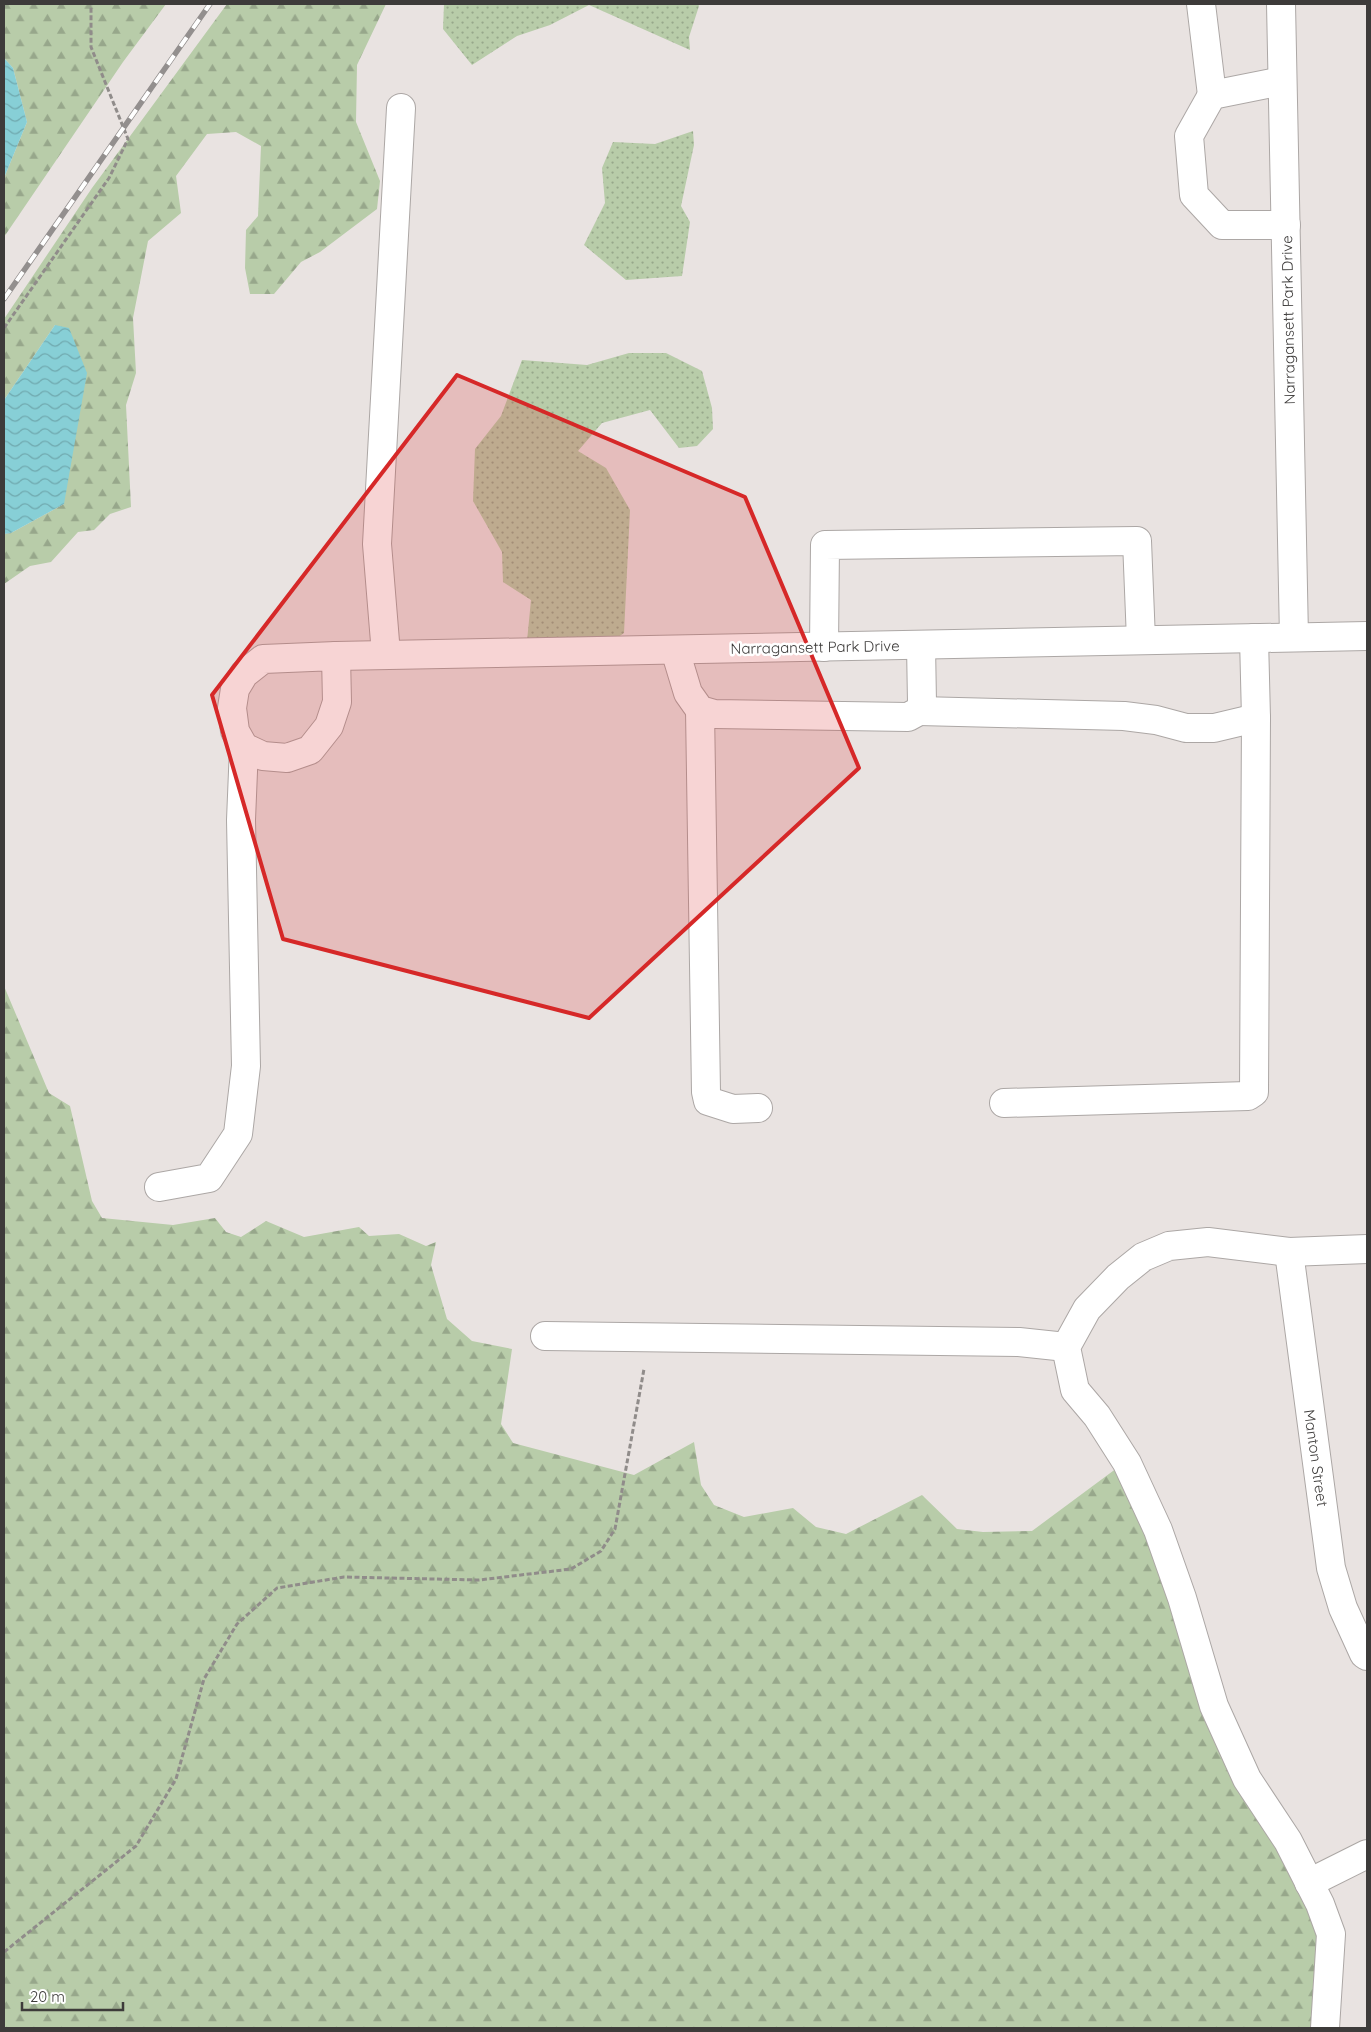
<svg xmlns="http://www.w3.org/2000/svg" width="1371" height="2032" font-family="Quicksand,sans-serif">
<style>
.grass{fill:url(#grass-dots)}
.forest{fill:url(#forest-firs)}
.water{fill:url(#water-waves)}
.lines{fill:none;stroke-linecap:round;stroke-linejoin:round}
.minor-casing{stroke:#aca7a5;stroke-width:30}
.path{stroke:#908c8a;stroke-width:3;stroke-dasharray:5 2.5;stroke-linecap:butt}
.minor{stroke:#fff;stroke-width:28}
.rail-casing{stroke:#938f8e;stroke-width:5.5}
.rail{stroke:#fff;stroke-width:4;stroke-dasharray:11;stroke-linecap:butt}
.marked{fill:#d62828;fill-opacity:0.2;stroke:#d62828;stroke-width:4;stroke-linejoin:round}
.labels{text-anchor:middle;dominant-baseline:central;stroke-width:5;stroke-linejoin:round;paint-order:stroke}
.street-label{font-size:15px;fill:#3d3b3a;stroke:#fff}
</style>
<defs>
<pattern id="grass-dots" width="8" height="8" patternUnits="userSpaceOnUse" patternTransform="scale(1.25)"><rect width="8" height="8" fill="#b8cca9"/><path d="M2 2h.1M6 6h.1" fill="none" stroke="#97a78b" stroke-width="1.8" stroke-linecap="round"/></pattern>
<pattern id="forest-firs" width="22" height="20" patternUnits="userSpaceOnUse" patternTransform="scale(1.25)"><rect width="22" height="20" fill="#b8cca9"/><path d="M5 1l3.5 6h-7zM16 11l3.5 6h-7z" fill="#97a78b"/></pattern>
<pattern id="water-waves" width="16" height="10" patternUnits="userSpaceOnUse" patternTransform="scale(1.25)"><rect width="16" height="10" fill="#87cfd6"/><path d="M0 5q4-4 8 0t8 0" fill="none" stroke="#70a9af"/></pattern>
</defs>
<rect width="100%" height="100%" fill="#e9e3e1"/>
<!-- grass -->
<g class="grass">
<polygon points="444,4 698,4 699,6 689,37 690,50 589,5 550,25 517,36 472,65 443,29"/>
<polygon points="693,131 694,145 681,206 690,222 682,276 626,280 584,245 605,203 602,168 613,142 655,144"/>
<polygon points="629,353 666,353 702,371 712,408 713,429 697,446 679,448 650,410 602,423 578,451 606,468 630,510 624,633 617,638 527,641 531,600 503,582 502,552 473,501 475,449 501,416 522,360 587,365"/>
</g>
<!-- forest -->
<g class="forest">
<polygon points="4,4 166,4 123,62 4,237 4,178 27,122 13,68 4,58"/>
<polygon points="227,4 386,4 357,65 356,122 380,181 377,209 320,252 301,262 274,294 250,294 245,268 246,230 258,216 261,146 236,132 207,134 176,176 181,213 148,241 133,318 136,373 126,405 131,507 110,514 94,530 78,532 51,562 30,566 4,584 4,534 11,533 64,504 55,325 4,400 4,319 92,188"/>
<polygon points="4,986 49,1093 70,1106 92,1201 102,1218 173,1225 215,1218 226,1232 241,1237 266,1221 304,1237 359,1227 369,1236 399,1234 426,1246 436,1242 431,1265 447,1319 472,1341 512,1349 501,1424 513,1443 634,1475 694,1442 701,1485 714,1505 744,1517 793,1508 816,1527 846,1534 922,1495 957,1529 983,1532 1032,1531 1117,1468 1126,1469 1210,1706 1318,1885 1319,2028 4,2028"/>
</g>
<!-- water -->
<g class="water">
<polygon points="4,58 13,68 27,122 4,178"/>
<polygon points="55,325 69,328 87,373 64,504 11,533 4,534 4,400"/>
</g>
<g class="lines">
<defs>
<g id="minor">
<polyline points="1201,4 1212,95"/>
<polyline points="1281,4 1294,637"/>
<polyline points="1282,81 1212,95 1189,136 1194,195 1222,225 1286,225"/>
<polyline points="824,647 825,545 1137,541 1141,640"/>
<polyline points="675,650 688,693 700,710 714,714 908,717 919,711 922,703 921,645"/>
<polyline points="386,654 377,544 401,108"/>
<polyline points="336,656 1367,636"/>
<polygon points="336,656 337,702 329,726 310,750 287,758 263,756 244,747 235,731 232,708 235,689 244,674 263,659"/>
<polyline points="700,710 706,1092 708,1101 733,1109 758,1108"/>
<polyline points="919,711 1124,716 1156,720 1186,728 1214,728 1256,718"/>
<polyline points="1004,1103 1248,1096 1254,1092 1256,718 1254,638"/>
<polyline points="159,1187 209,1178 238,1134 246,1066 241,820 244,747"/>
<polyline points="1289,1252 1331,1568 1343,1608 1364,1654 1367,1656"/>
<polyline points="545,1336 1019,1342 1066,1347"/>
<polyline points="1309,1883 1367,1854"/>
<polyline points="1325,2028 1331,1934 1320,1904 1288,1841 1247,1779 1214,1706 1182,1598 1158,1530 1127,1463 1097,1416 1075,1390 1066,1347 1087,1309 1118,1277 1143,1257 1169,1246 1208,1242 1289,1252 1367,1249"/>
</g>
</defs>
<!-- minor casing -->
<use href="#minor" class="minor-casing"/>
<!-- path -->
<g class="path">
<polyline points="4,328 109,178 128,139 91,47 91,4"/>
<polyline points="4,1952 136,1846 176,1779 204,1679 237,1624 277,1588 344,1577 479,1580 571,1569 601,1551 615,1529 644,1369"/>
</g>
<!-- minor -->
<use href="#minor" class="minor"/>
<defs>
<polyline id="rail" points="4,299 210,4"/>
</defs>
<!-- rail casing -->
<use href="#rail" class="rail-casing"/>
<!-- rail -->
<use href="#rail" class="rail"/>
</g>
<!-- marked area -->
<path class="marked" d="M457,375L745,497L859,768L589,1018L283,939L212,695Z"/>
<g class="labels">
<!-- street labels -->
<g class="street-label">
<text transform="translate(1288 320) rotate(-91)">Narragansett Park Drive</text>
<text transform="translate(815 647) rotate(-1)">Narragansett Park Drive</text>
<text transform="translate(1316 1458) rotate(82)">Manton Street</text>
</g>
</g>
<!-- border -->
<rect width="1371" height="2032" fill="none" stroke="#3d3b3a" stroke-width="10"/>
<!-- scale -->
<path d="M22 2002v8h101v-8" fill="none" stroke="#3d3b3a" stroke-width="2.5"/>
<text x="30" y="2002" font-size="15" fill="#3d3b3a" stroke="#ffffff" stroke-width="4" paint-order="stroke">20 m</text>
</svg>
